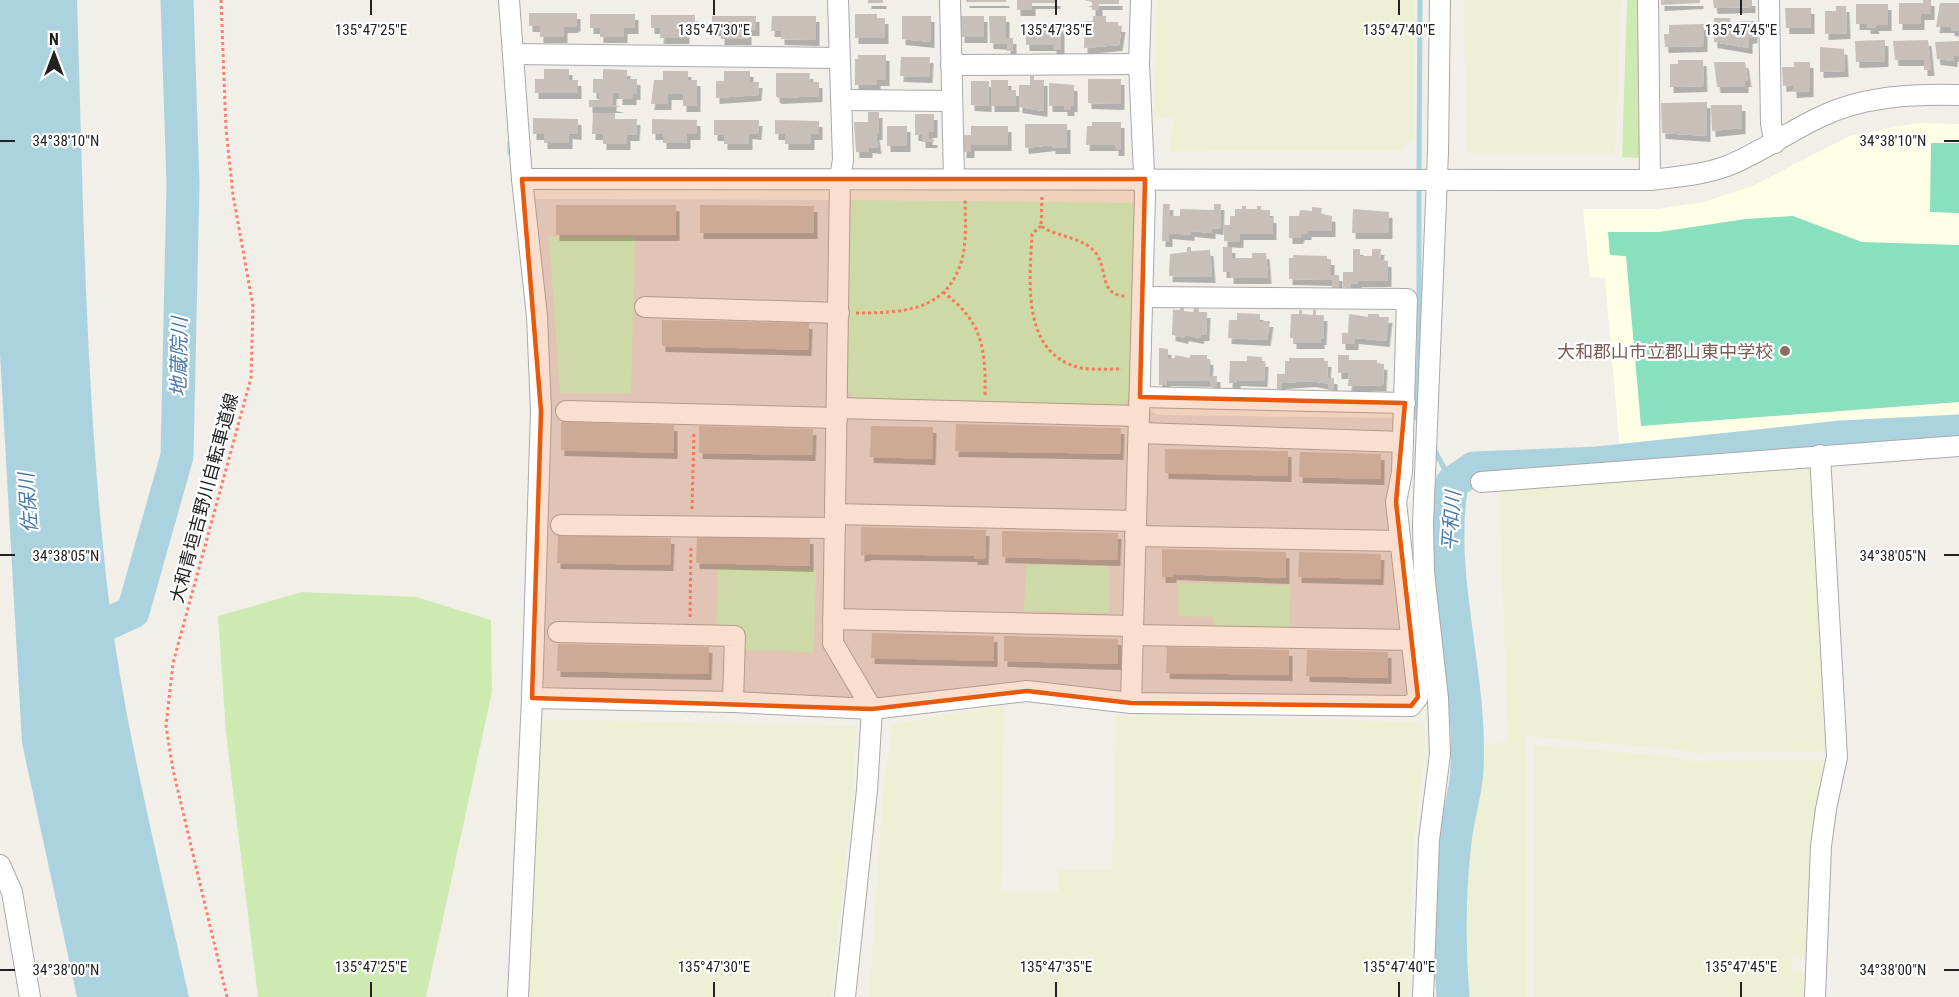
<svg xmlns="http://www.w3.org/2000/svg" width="1959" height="997" font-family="'Roboto Condensed','Noto Sans JP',sans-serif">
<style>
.residential{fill:#e0dfdf}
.education{fill:#ffffe5}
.farmland{fill:#eef0d5}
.grass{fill:#cdebb0}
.park{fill:#c8facc}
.pitch{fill:#88e0be}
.water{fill:#aad3df}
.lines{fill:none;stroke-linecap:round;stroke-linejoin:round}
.stream{stroke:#aad3df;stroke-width:5}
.river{stroke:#aad3df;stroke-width:33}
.building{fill:#c7bfb8;filter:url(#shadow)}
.minor-casing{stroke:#a9a9a9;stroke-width:22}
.path{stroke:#fa8072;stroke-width:3;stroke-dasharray:3 3;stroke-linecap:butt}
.minor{stroke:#fff;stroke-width:20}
.marked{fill:#e8590c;fill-opacity:0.2;stroke:#e8590c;stroke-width:4.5;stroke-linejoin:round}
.ticks{fill:none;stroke:#222;stroke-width:2}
.education-dot{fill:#8d6e63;stroke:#fff;stroke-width:2}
.labels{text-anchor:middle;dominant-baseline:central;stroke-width:4.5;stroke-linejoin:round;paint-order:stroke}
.education-label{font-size:18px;fill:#785e54;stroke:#fff;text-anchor:end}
.street-label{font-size:18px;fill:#222;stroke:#fff}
.water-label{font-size:20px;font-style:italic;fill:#4a7aab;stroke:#fff}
.ticks-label{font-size:15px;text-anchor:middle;fill:#222;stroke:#fff;stroke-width:4.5;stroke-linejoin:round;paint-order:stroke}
</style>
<defs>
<filter id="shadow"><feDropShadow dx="3.5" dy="6" stdDeviation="0" flood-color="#0004"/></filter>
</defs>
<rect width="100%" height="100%" fill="#f2efe9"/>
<!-- residential -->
<polygon class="residential" points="532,199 851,200 847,388 856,398 1133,394 1156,415 1398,418 1410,695 1405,700 832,700 548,689 540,681"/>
<!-- education -->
<polygon class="education" points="1916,123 1959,124 1959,425 1620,450 1605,278 1590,277 1583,209 1657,209 1704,202 1750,187 1850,136"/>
<!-- farmland -->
<g class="farmland">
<polygon points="1157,0 1415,0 1414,137 1402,150 1169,151 1175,116 1154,119"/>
<polygon points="1464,0 1621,0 1615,153 1466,153"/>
<polygon points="1817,461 1829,751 1696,753 1672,749 1526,736 1527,997 1462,997 1465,866 1477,745 1508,742 1499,486"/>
<polygon points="1004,705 1001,893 1058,892 1058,870 1112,870 1116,715 1418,722 1424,725 1425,753 1414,840 1408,997 869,997 883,791 893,724"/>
<polygon points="536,719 856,726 854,789 831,997 523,997"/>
<polygon points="1534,745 1665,756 1691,761 1829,760 1812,957 1792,956 1792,972 1812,974 1811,997 1534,997"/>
</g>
<!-- grass -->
<g class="grass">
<polygon points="1627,0 1641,0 1641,158 1622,157"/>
<polygon points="302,592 416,597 491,620 492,692 426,997 258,997 226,733 218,616"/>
</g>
<!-- park -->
<g class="park">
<polygon points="851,200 1136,203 1133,394 1123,405 856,398 847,389"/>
<polygon points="549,237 635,237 631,393 560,393"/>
<polygon points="1026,565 1110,566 1109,613 1024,611"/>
<polygon points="718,568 816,570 814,652 739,650 716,630"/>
<polygon points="1178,583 1290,585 1289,630 1214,628 1213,617 1178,616"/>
</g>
<!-- pitch -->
<g class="pitch">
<polygon points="1931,143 1959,143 1959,213 1930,212"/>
<polygon points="1793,216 1862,242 1959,245 1959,402 1641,426 1626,256 1610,255 1608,232 1659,232 1746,219"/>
</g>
<!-- water -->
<path class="water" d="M0,0H77C83,189 85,378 105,566C120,712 157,854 189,997H77L22,743L0,354Z"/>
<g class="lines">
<!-- stream -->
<g class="stream">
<polyline points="510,143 510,153"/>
<polyline points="1419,175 1420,0"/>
<polyline points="1419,185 1419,357 1416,416 1420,423"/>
<polyline points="1433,447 1452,483"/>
</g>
<!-- river -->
<g class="river">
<polyline points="72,640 133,612 177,456 183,184 177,0"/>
<path d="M1453,997C1449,946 1449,892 1455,842C1457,818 1466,794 1467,769C1472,673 1436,579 1452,483L1474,468L1598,463L1841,437L1959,431"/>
</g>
</g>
<!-- building -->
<g class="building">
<rect x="868" y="0" width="15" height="3"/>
<rect x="966" y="0" width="40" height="2"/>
<polygon points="1017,0 1057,0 1057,3 1032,3 1032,10 1017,10"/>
<polygon points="1084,0 1119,0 1119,4 1099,4 1099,10 1092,10 1092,2"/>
<polygon points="1661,0 1700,0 1700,3 1661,5"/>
<polygon points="1713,0 1752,0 1752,7 1714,8"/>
<polygon points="1923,0 1931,0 1931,14 1921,14 1921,24 1899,24 1899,3 1923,3"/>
<polygon points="1940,3 1959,3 1959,31 1951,30 1951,27 1936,27"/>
<polygon points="1856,4 1888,4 1888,25 1875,25 1876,28 1867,28 1867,24 1856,24"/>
<polygon points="1836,6 1846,6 1847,33 1825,34 1825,11 1836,11"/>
<polygon points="1785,8 1811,8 1811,28 1786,28"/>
<polygon points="529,13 577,13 577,25 574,27 564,27 564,37 540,37 540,26 529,26"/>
<polygon points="590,14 635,14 635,28 624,28 624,37 600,37 600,28 590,28"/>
<polygon points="855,14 877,14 877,18 885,18 885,38 855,38"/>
<polygon points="651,15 695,15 695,29 686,29 686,38 660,38 661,28 651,28"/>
<polygon points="712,16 756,16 756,30 748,30 748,39 721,39 721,30 712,30"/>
<polygon points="772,16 816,16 816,40 781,39 781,31 771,31"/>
<polygon points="902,16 931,16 931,42 902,39"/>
<rect x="961" y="16" width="23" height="21"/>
<polygon points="989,16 1006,16 1006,38 1013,38 1013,51 1007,51 1007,44 990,43"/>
<polygon points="1093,16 1106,16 1106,22 1118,22 1118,26 1122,26 1119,45 1084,48 1085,21 1093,21"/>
<polygon points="1714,18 1730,18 1731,27 1740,27 1740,21 1754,21 1754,37 1749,38 1749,48 1714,42"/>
<polygon points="1704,24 1704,46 1665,47 1664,34 1669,34 1669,25"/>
<polygon points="1026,25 1061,25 1061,50 1053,50 1053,45 1026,45"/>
<polygon points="1885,40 1885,61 1856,62 1855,41"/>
<polygon points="1928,40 1931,70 1924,70 1924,60 1895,60 1893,41"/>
<polygon points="1959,41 1959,56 1954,56 1954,61 1937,59 1935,42"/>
<polygon points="1820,47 1844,49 1845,71 1820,72"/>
<polygon points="858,55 886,55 886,80 877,80 877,85 855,85 855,59 858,59"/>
<polygon points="901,57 930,57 929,77 900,76"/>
<polygon points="1678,60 1703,60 1704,86 1670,87 1670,64 1678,64"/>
<polygon points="1714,62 1745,62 1748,81 1745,81 1745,87 1717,87"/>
<polygon points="1794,62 1810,62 1810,91 1793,92 1793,85 1783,86 1782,67 1794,67"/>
<polygon points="544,69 569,69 569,80 578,80 578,93 535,93 535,79 544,79"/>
<polygon points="603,69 627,70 627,79 637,79 637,94 633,94 633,99 619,99 619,93 613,93 613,105 621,107 589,107 589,100 599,100 599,93 593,93 593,79 603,79"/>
<polygon points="663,71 688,71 688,80 697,80 697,106 683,106 683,94 668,94 668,104 651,104 654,80 663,80"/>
<polygon points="724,71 750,71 750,82 759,82 758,95 716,98 716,81 724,81"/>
<polygon points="776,73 810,73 809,82 819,82 819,96 778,98 776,96"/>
<polygon points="1030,76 1034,76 1034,80 1044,80 1044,111 1019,107 1019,85 1030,85"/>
<polygon points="1088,79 1121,79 1121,104 1088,103"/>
<polygon points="991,80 1008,80 1008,90 1016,90 1016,106 991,106"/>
<polygon points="971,81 989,81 988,106 971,105"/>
<polygon points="1049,83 1074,85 1074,106 1071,106 1071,110 1064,110 1064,106 1049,106"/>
<polygon points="1707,102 1707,136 1662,133 1661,103"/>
<polygon points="1711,105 1742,105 1742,128 1712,131"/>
<polygon points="868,112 879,112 879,134 876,134 878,148 869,147 869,152 856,152 854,122 868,122"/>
<polygon points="593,113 615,113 615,119 637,119 636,135 627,135 627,144 603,144 603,134 592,134"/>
<polygon points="915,114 934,114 934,132 929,132 929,139 934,139 934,142 922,142 922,135 915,135"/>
<polygon points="533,118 578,119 578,134 569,133 569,143 544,143 544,134 533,134"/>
<polygon points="652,119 697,120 697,134 687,134 687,143 663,143 663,134 652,134"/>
<polygon points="714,120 759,120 758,134 749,133 749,144 724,144 724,135 714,135"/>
<polygon points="775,120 819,121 819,134 811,134 811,144 785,144 785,134 775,134"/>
<polygon points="1092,122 1121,122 1121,150 1115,150 1115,145 1086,145 1087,126 1092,126"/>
<polygon points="1025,124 1067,124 1067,148 1052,148 1052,145 1025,148"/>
<rect x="887" y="126" width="20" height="20"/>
<polygon points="971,126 1008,126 1008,145 971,145 971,152 963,152 963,135 971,135"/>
<polygon points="1163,204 1170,204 1169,216 1180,216 1180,209 1214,210 1214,204 1221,204 1220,229 1212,228 1212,233 1191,231 1191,235 1169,233 1169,241 1162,241"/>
<rect x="556" y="205" width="120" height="30"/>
<polygon points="700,205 814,206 814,233 700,233"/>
<polygon points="1242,206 1246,206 1246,209 1257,209 1257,206 1261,206 1261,210 1270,210 1270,217 1273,217 1273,234 1240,234 1240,242 1224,241 1224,225 1230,225 1230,216 1235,216 1235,209 1242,209"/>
<polygon points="1312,207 1322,208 1321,214 1332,216 1332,231 1308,231 1308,234 1301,234 1300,238 1289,238 1289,216 1299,216 1300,210 1312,211"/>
<polygon points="1353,209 1389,212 1389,233 1352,233"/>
<polygon points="1187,247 1191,247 1191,251 1210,250 1212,277 1169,276 1170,254 1187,252"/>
<polygon points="1223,247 1232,247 1232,258 1252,258 1252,253 1266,253 1268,278 1230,278 1230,272 1223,272"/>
<polygon points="1353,249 1360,249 1360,256 1372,256 1372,249 1381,249 1380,260 1388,261 1388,281 1358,281 1358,284 1351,284 1351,288 1343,287 1343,272 1353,272"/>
<polygon points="1293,255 1327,256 1327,259 1331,259 1331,275 1339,275 1339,288 1332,288 1332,280 1289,279 1289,258 1293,258"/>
<polygon points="1180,307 1184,307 1184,311 1193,312 1194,308 1199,308 1199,312 1207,312 1206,335 1201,335 1200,338 1185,335 1185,338 1172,335 1173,310 1180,310"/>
<polygon points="1299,310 1302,310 1302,314 1313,315 1313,310 1316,310 1316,315 1324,315 1323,339 1321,339 1321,343 1293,343 1293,338 1290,338 1291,314 1299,314"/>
<polygon points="1237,313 1260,314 1260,321 1270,321 1267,340 1228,338 1229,320 1237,320"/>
<polygon points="1349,314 1368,317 1368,314 1379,314 1379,317 1389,317 1386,341 1355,338 1355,344 1342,344 1342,333 1348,333"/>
<polygon points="662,320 809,323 808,350 662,346"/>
<polygon points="1159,348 1168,349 1168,358 1175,358 1175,355 1190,358 1190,355 1207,355 1207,359 1210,359 1209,376 1217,376 1217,387 1210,387 1210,381 1167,380 1167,385 1159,385"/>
<polygon points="1338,355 1349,355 1349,360 1377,360 1377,363 1384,364 1383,385 1348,386 1349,373 1338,373"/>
<polygon points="1247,356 1262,357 1262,361 1265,361 1264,381 1237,380 1237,383 1229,383 1230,361 1247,361"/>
<polygon points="1289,358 1324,358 1324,361 1328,361 1327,378 1334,378 1334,390 1328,390 1329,384 1312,381 1282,383 1282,389 1277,389 1277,374 1285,374 1285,361 1289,361"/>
<polygon points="561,422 674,425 674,453 561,450"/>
<polygon points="956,424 1121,428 1120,454 955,451"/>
<polygon points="699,426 813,429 812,455 699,453"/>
<polygon points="871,426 933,427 932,459 870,457"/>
<polygon points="1165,449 1288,451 1288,476 1165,473"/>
<polygon points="1300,452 1381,454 1381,479 1299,477"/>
<polygon points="861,527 986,530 985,559 974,559 974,556 869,554 861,556"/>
<polygon points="1002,531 1118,533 1117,560 1002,557"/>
<polygon points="558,535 671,538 670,565 557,563"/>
<polygon points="697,536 810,538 810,566 696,563"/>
<polygon points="1162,549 1286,552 1286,578 1173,574 1173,577 1162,577"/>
<polygon points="1299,552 1381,554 1380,579 1298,577"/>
<polygon points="872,633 994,636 994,661 871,658"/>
<polygon points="1004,636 1118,639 1118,664 1004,661"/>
<polygon points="558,644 709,647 708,674 557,671"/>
<polygon points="1167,647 1289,650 1289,675 1166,673"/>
<polygon points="1307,650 1388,652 1388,678 1306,676"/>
</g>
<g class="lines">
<defs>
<g id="minor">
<polyline points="509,0 522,179 537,316 541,411 532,698 518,997"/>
<polyline points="838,0 843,160 840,178 833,643 872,709 867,790 845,997"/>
<polyline points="950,0 954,178"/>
<polyline points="1648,0 1650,180"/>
<polyline points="1769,0 1771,124 1775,143"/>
<polyline points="513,54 839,58"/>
<polyline points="951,65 1139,64"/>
<polyline points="842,100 952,101"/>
<path d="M522,179L1650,180C1676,177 1703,175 1727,166C1760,153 1788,132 1820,117C1863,96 1912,94 1959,95"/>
<polyline points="645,307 839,313"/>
<polyline points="1140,397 1405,403"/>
<polyline points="837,408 1139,416"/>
<polyline points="566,411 837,418"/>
<polyline points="1140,433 1403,442"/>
<polyline points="1481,482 1959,446"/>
<polyline points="835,514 1135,521"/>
<polyline points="561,525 835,528"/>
<polyline points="1135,536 1400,541"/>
<polyline points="833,619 1133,626"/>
<polyline points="558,632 735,636 733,702"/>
<polyline points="1133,635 1412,640"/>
<polyline points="532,698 733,702 872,709 1027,691 1131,703 1411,706 1418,697 1396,502 1402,472 1407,299 1143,297"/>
<polyline points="1131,703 1145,196 1139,64 1141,0"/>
<polyline points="0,865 12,892 30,997"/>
<polyline points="1423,997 1429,840 1440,754 1438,698 1424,572 1423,524 1438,152 1440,0"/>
<polyline points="1815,997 1821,846 1826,809 1837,757 1820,455"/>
</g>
</defs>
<!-- minor casing -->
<use href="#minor" class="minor-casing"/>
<!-- path -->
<g class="path">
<polyline points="221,0 226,129 233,195 253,306 251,378 173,663 166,726 173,770 227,997"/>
<path d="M1042,197L1041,226C1058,238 1082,236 1096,253C1108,270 1099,295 1125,296"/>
<path d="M1041,226L1032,234C1030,280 1020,354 1081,368C1094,370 1109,369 1122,369"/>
<path d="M943,292C982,321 986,348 985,395"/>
<path d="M856,313C901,313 948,312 962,259C967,240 965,218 965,198"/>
<polyline points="692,509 694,431"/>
<polyline points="690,617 691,545"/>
</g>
<!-- minor -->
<use href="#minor" class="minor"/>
</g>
<!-- marked area -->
<path class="marked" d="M522,179H1145L1140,397L1405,403L1396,502L1418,697L1411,706L1131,703L1027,691L872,709L532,698L541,411Z"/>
<!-- ticks -->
<path class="ticks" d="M371,0V15M714,0V15M1056,0V15M1399,0V15M1741,0V15M0,141H15M1944,141H1959M0,555H15M1944,555H1959M0,970H15M1944,970H1959M371,982V997M714,982V997M1056,982V997M1399,982V997M1741,982V997"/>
<!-- markers -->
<circle class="education-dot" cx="1785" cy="351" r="6"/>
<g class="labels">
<!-- education labels -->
<g class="education-label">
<text x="1773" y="351">大和郡山市立郡山東中学校</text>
</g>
<!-- street labels -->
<g class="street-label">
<text transform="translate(204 498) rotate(-75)">大和青垣吉野川自転車道線</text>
</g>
<!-- water labels -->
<g class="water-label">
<text transform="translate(179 357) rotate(-89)">地蔵院川</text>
<text transform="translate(28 503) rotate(-94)">佐保川</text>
<text transform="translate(1451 521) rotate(-86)">平和川</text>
</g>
</g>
<g class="ticks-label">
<text x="371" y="35">135°47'25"E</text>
<text x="714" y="35">135°47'30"E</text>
<text x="1056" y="35">135°47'35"E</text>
<text x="1399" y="35">135°47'40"E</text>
<text x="1741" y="35">135°47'45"E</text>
<text x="66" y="146">34°38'10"N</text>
<text x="1893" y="146">34°38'10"N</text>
<text x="66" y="561">34°38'05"N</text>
<text x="1893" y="561">34°38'05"N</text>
<text x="371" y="972">135°47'25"E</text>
<text x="714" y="972">135°47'30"E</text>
<text x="1056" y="972">135°47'35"E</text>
<text x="1399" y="972">135°47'40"E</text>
<text x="1741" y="972">135°47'45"E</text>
<text x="66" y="975">34°38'00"N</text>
<text x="1893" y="975">34°38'00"N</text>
</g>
<!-- north arrow -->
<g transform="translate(54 54)" stroke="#ffffff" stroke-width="4.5" paint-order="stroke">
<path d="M0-4.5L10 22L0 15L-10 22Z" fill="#222222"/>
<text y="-9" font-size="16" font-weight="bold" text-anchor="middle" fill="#222222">N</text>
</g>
</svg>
